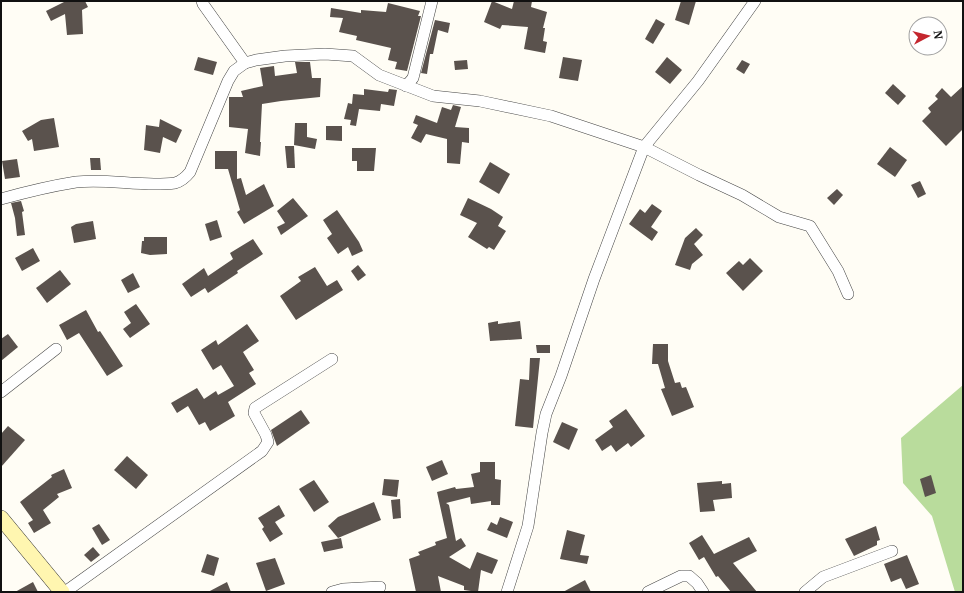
<svg xmlns="http://www.w3.org/2000/svg" width="964" height="593" font-family="Merriweather,serif">
<style>
.forest{fill:#b9dc9c}
.building{fill:#5a524d}
.lines{fill:none;stroke-linecap:round;stroke-linejoin:round}
.minor-casing{stroke:#444;stroke-width:12}
.secondary-casing{stroke:#333;stroke-width:16}
.minor{stroke:#fff;stroke-width:11}
.secondary{stroke:#fff6b0;stroke-width:15}
</style>
<rect width="100%" height="100%" fill="#fffdf5"/>
<!-- forest -->
<polygon class="forest" points="963,385 963,592 955,592 932,516 903,483 901,438"/>
<!-- building -->
<g class="building">
<polygon points="66,1 85,1 88,7 82,10 83,34 67,35 65,14 51,21 46,11"/>
<polygon points="492,1 512,9 514,1 532,1 531,7 547,12 543,28 545,28 543,41 547,42 545,53 524,49 528,27 502,25 500,29 484,22"/>
<polygon points="681,1 696,1 689,25 675,20"/>
<polygon points="388,3 420,11 418,16 421,16 407,71 395,69 397,62 388,60 391,48 356,40 357,36 339,32 343,18 330,17 331,8 361,13 361,10 386,12"/>
<polygon points="656,19 665,24 653,44 645,39"/>
<polygon points="435,20 450,23 448,33 438,30 433,54 430,54 427,74 421,73"/>
<polygon points="198,57 217,62 213,75 194,70"/>
<polygon points="563,57 582,60 578,81 559,78"/>
<polygon points="667,57 682,70 670,84 655,72"/>
<polygon points="467,60 468,69 455,70 454,61"/>
<polygon points="742,60 750,64 744,74 736,69"/>
<polygon points="295,62 310,62 312,78 321,78 320,97 281,101 262,104 260,142 261,142 260,156 245,153 248,129 229,127 229,97 243,97 241,91 263,86 260,68 274,66 275,76 297,73"/>
<polygon points="893,84 906,96 898,105 885,93"/>
<polygon points="963,86 963,129 946,146 922,121 931,112 928,108 938,99 935,96 942,88 951,97"/>
<polygon points="364,89 388,92 389,89 397,90 394,106 381,104 380,111 359,109 356,126 350,125 351,120 344,119 348,103 352,104 353,94 364,95"/>
<polygon points="453,105 461,107 455,127 469,128 469,143 462,142 460,164 447,163 447,139 426,134 421,143 411,138 418,125 413,123 416,115 437,123 442,107 451,110"/>
<polygon points="54,118 59,147 34,151 32,139 28,141 22,131 41,120"/>
<polygon points="160,119 182,130 176,143 163,137 160,153 144,150 146,125 159,127"/>
<polygon points="295,123 307,123 307,137 317,139 315,149 294,145"/>
<polygon points="326,126 342,126 342,141 326,140"/>
<polygon points="285,146 294,146 295,168 287,168"/>
<polygon points="890,147 907,160 895,177 877,164"/>
<polygon points="352,148 376,148 374,171 357,171 357,161 352,161"/>
<polygon points="215,151 237,151 237,179 241,178 246,195 264,184 274,206 244,224 237,212 240,210 228,169 215,169"/>
<polygon points="90,158 100,158 101,170 91,170"/>
<polygon points="17,159 20,177 5,179 2,161"/>
<polygon points="490,162 510,174 499,194 479,182"/>
<polygon points="920,181 926,194 918,198 911,185"/>
<polygon points="837,189 843,195 834,205 827,198"/>
<polygon points="293,198 308,216 281,235 277,227 285,223 277,211"/>
<polygon points="468,198 491,209 503,217 498,226 506,231 494,250 489,247 487,249 468,237 477,223 460,215"/>
<polygon points="21,201 24,211 22,212 25,235 17,236 15,218 11,203"/>
<polygon points="652,204 662,211 651,227 658,232 652,241 629,224 640,209 645,213"/>
<polygon points="337,210 359,242 363,251 352,256 348,247 338,254 327,238 332,234 323,220"/>
<polygon points="217,220 222,237 210,241 205,224"/>
<polygon points="93,221 96,239 74,243 71,227 76,224"/>
<polygon points="696,228 703,235 694,244 703,255 692,264 690,270 675,265 685,238"/>
<polygon points="144,237 167,237 167,254 150,255 141,253 142,241 144,241"/>
<polygon points="253,239 263,254 237,271 238,273 208,293 205,288 191,297 182,284 204,268 208,276 233,259 230,253"/>
<polygon points="33,248 40,261 22,271 15,258"/>
<polygon points="750,258 763,271 743,291 726,273 739,261 743,265"/>
<polygon points="358,265 366,275 358,281 351,271"/>
<polygon points="315,267 327,286 337,280 343,290 296,320 280,296 301,281 298,277"/>
<polygon points="60,270 71,284 47,303 36,288"/>
<polygon points="133,273 140,287 128,293 121,280"/>
<polygon points="136,304 150,324 130,338 123,329 131,323 124,312"/>
<polygon points="86,310 98,332 100,331 123,366 107,376 79,333 67,340 59,325"/>
<polygon points="498,321 498,324 520,321 522,339 490,341 488,323"/>
<polygon points="247,324 259,341 243,352 254,370 249,373 256,384 228,402 235,416 210,431 205,422 199,425 188,406 177,413 171,403 197,388 204,399 216,391 218,395 234,386 221,365 213,370 201,350 216,340 218,345"/>
<polygon points="8,334 18,347 1,361 1,339"/>
<polygon points="653,344 668,344 668,361 675,383 680,382 682,388 686,387 694,407 672,416 661,389 665,388 658,364 652,364"/>
<polygon points="536,345 550,345 550,353 537,353"/>
<polygon points="530,358 540,358 533,428 515,426 520,379 529,380"/>
<polygon points="626,409 645,436 631,447 628,443 616,452 611,445 602,451 595,440 613,427 609,421"/>
<polygon points="301,410 310,423 277,446 271,430"/>
<polygon points="562,422 578,429 569,450 553,442"/>
<polygon points="8,426 25,440 1,467 1,434"/>
<polygon points="127,456 148,475 136,489 114,470"/>
<polygon points="442,460 448,474 432,481 426,467"/>
<polygon points="480,462 495,462 495,479 501,480 500,505 491,505 491,501 471,504 470,497 446,503 449,505 456,541 461,538 466,546 449,557 470,569 477,552 498,560 492,574 481,570 478,592 464,590 464,586 438,576 441,592 416,592 409,559 420,555 418,552 436,545 435,542 447,538 437,492 455,487 456,489 474,487 471,474 480,472"/>
<polygon points="64,469 72,488 57,494 59,497 43,510 51,523 34,533 28,523 33,520 20,502 52,477 51,475"/>
<polygon points="931,475 936,493 925,497 920,479"/>
<polygon points="384,479 399,480 397,497 382,495"/>
<polygon points="314,480 329,502 314,512 299,489"/>
<polygon points="722,481 722,484 731,483 732,498 713,500 715,511 700,512 697,483"/>
<polygon points="400,499 401,518 393,519 391,500"/>
<polygon points="374,502 381,520 338,538 328,526 338,517"/>
<polygon points="279,505 285,516 275,522 283,534 270,542 262,529 264,527 258,518"/>
<polygon points="500,517 513,522 507,538 487,530 491,522 497,525"/>
<polygon points="99,524 110,540 102,545 92,528"/>
<polygon points="876,526 880,540 877,541 877,545 854,556 845,539"/>
<polygon points="567,530 585,535 580,555 589,556 587,564 560,559"/>
<polygon points="702,535 714,554 749,537 757,551 733,563 757,592 731,592 718,576 716,577 704,557 699,560 689,543"/>
<polygon points="341,538 343,548 324,552 321,542"/>
<polygon points="93,547 100,555 91,562 84,555"/>
<polygon points="207,554 219,558 214,576 201,572"/>
<polygon points="907,555 919,584 906,589 901,578 891,582 884,564"/>
<polygon points="275,558 285,584 266,591 256,563"/>
<polygon points="585,580 591,592 563,592"/>
<polygon points="33,582 38,592 15,592"/>
<polygon points="227,582 231,592 208,592"/>
</g>
<g class="lines">
<defs>
<g id="minor">
<polyline points="202,1 203,4 245,63"/>
<polyline points="406,86 413,78 432,1"/>
<path d="M1,199C26,192 51,186 76,182C102,179 128,184 154,184C160,184 168,184 175,183C182,181 186,177 190,172L228,81L234,71L245,63L256,60L285,56L325,54L353,56L379,75L433,96L480,101L551,116L644,147L699,175L742,195L779,217L810,226L838,271L848,294"/>
<polyline points="1,392 56,349"/>
<polyline points="65,592 262,451 268,442 266,435 254,413 255,408 332,359"/>
<polyline points="332,592 343,589 380,587"/>
<polyline points="507,592 528,526 542,433 546,414 561,376 594,279 644,147 698,81 755,1"/>
<polyline points="648,592 681,576 689,576 697,583 703,592"/>
<polyline points="805,592 823,577 892,551"/>
</g>
<polyline id="secondary" points="1,518 62,592"/>
</defs>
<!-- minor casing -->
<use href="#minor" class="minor-casing"/>
<!-- secondary casing -->
<use href="#secondary" class="secondary-casing"/>
<!-- minor -->
<use href="#minor" class="minor"/>
<!-- secondary -->
<use href="#secondary" class="secondary"/>
</g>
<!-- border -->
<rect width="964" height="593" fill="none" stroke="#111111" stroke-width="4"/>
<!-- north arrow -->
<g transform="translate(928 36) rotate(83)"><circle r="19" fill="#ffffff" stroke="#a0a0a0"/>
<path d="M0-3L7 15L0 10L-7 15Z" fill="#c4262e"/>
<text y="-6" font-size="11" font-weight="bold" text-anchor="middle" fill="#111111">N</text>
</g>
</svg>
